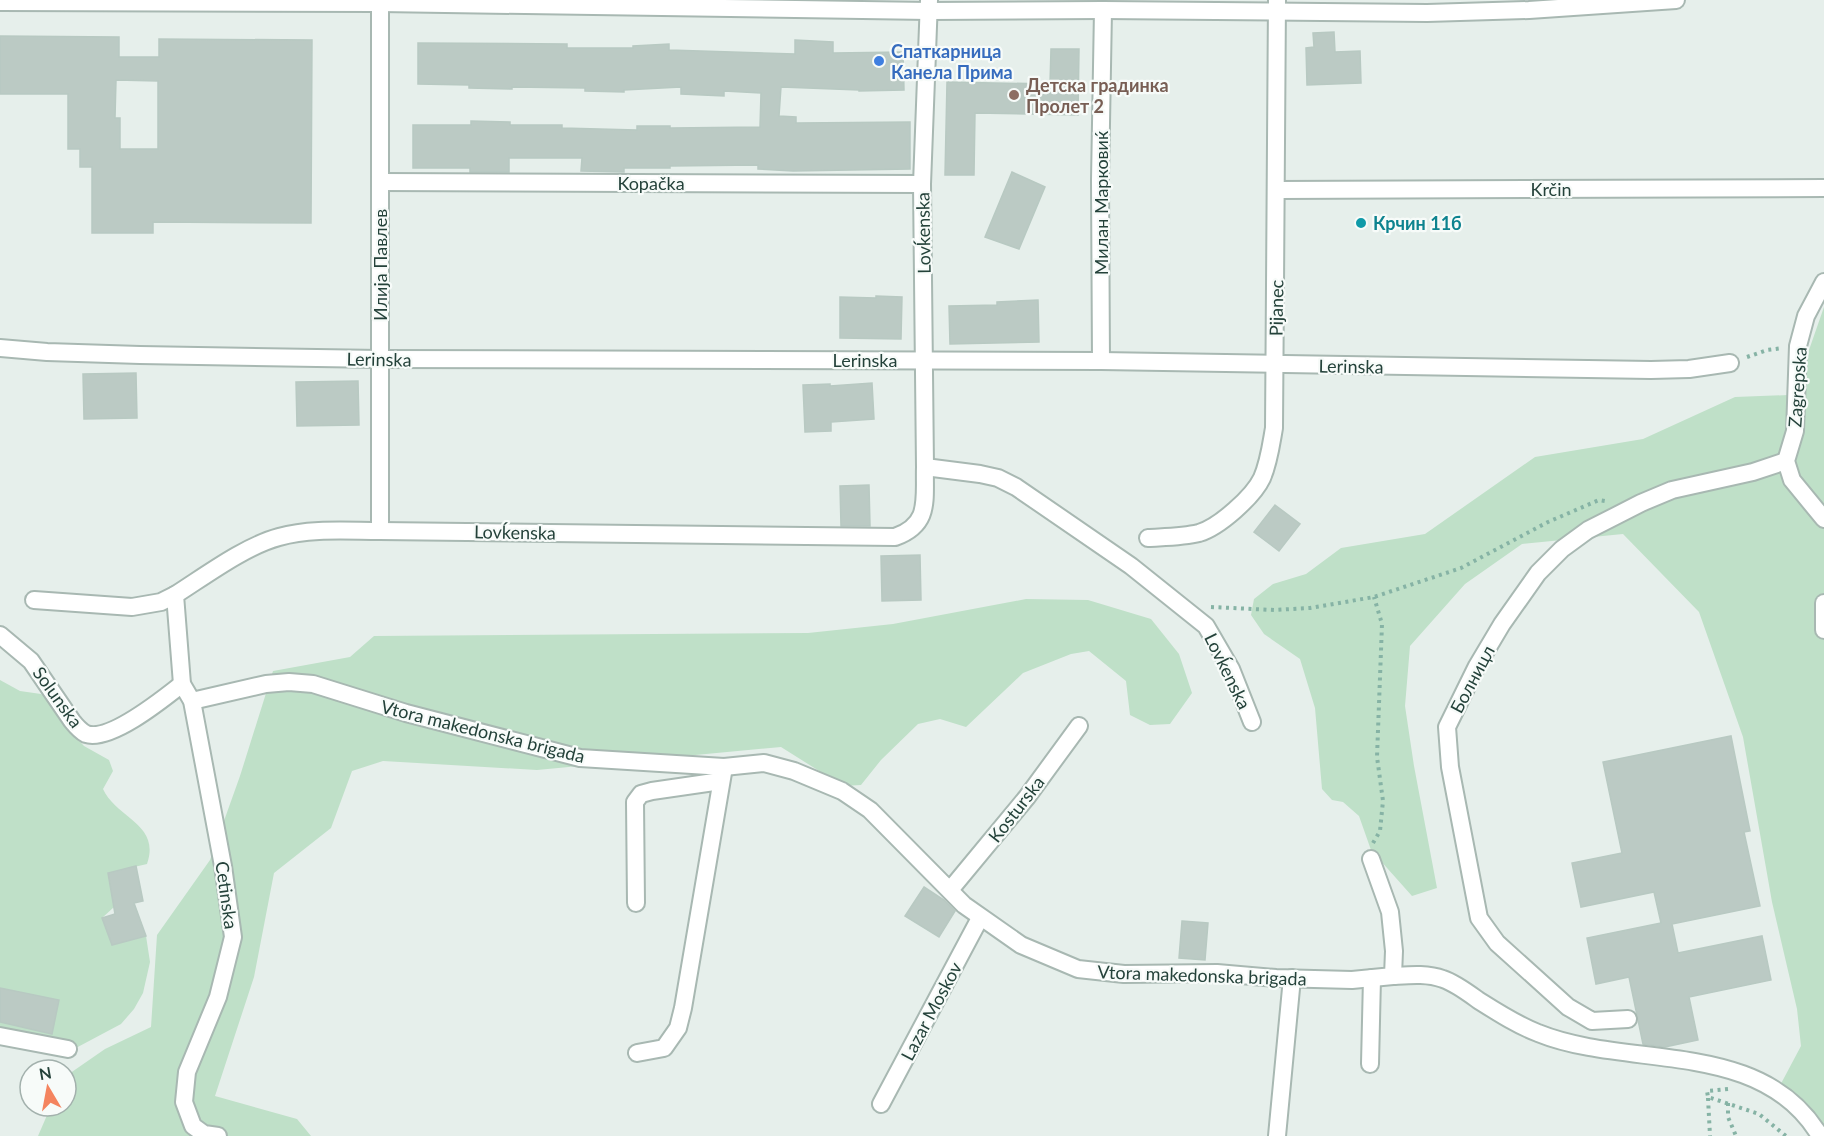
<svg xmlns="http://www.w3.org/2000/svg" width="1824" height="1136" font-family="Lato,sans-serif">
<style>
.green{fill:#bfe0c8}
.building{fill:#bbcac4;stroke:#b8c9c2;stroke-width:1.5;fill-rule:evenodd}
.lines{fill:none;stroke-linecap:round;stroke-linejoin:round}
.minor-casing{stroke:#a8b8b2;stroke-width:20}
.path{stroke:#86b3a5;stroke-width:4;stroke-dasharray:3 4.5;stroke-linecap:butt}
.minor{stroke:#fff;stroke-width:16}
.shop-dot{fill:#3f7fe0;stroke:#f7fbf9;stroke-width:2}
.education-dot{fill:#8d6e63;stroke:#f7fbf9;stroke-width:2}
.culture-dot{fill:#0f9aa8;stroke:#f7fbf9;stroke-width:2}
.labels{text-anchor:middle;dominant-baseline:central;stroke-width:4.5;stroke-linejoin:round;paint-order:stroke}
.shop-label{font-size:18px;font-weight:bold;fill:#366cbe;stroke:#f7fbf9;text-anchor:start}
.education-label{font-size:18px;font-weight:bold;fill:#785e54;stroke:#f7fbf9;text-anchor:start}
.street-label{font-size:18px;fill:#24423a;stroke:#f7fbf9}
.culture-label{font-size:18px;font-weight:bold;fill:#0d838f;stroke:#f7fbf9;text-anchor:start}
</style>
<rect width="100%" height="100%" fill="#e6efeb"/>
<!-- green -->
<g class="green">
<polygon points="1824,307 1824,1135 1777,1091 1801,1046 1797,1009 1772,902 1743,737 1699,612 1623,534 1522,544 1465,584 1410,646 1405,706 1414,766 1437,888 1412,896 1371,850 1359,816 1343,802 1332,800 1322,789 1315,708 1300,659 1264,634 1251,615 1254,599 1273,584 1306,574 1341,548 1425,534 1535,457 1643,439 1735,397 1788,395 1802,370"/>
<polygon points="1026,599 1088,600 1151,619 1179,654 1192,693 1170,724 1150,725 1130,715 1126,681 1089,651 1071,654 1023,673 966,727 940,719 918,724 881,760 861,785 843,786 781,747 537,770 383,761 352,771 331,828 274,873 254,977 215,1096 297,1119 311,1136 38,1136 51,1106 66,1106 66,1076 105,1049 151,1027 157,935 210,860 240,776 273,671 350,657 374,636 808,633 893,624"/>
<path d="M0,680L20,691L41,694L52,701L58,718L84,746L109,760L113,771L103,789C116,818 161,824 147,864L108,873L114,907L102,918L112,945L146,936L150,962L143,993L134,1009L121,1024L74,1049L0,1036Z"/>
</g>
<!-- building -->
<g class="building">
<polygon points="1334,32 1335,52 1360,51 1361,83 1307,85 1306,48 1314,47 1313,33"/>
<path d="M0,36L119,37V57H159V39L312,40L311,223L153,222V233H92V167H80V149H68V94H0ZM116,80L158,81V149H120V118H115Z"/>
<polygon points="795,40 833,42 833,53 903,52 904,90 859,91 859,90 781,87 779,116 796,117 796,123 910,122 910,169 793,171 758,169 758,165 670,166 670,168 624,168 624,172 581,171 582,158 509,158 509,172 470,172 470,168 413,168 413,125 471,125 471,121 510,122 510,125 562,125 562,128 637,130 637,126 670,126 670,128 760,127 761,93 724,91 724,96 681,94 681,87 624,90 624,92 585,91 585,88 512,87 512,89 469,88 469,85 418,84 418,43 567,44 567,48 633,48 633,46 669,44 669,50 795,54"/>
<polygon points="1051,49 1079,49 1078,115 975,113 974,175 945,175 947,82 1050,84"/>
<polygon points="1012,172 1045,187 1019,249 985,237"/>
<polygon points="876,296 902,297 901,339 840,338 840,297 876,298"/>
<polygon points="1038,300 1039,342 950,344 949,306 997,305 997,302"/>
<polygon points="136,373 137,418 84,419 83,374"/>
<polygon points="358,381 359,425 297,426 296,382"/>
<polygon points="872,383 874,419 831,422 831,431 805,432 803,385 830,384 830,386"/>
<polygon points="869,485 870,526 841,526 840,486"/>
<polygon points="1275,505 1300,524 1279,551 1254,532"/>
<polygon points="920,555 921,600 882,601 881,556"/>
<polygon points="1731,736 1750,831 1744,832 1760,906 1672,924 1678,953 1762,936 1771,980 1689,997 1698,1040 1665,1047 1643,1044 1629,977 1596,984 1587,938 1661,923 1654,892 1581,907 1572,863 1622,853 1603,762"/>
<polygon points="136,866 143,901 134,903 146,936 112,945 102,918 115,914 108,873"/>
<polygon points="924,887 944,900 955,911 939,937 905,916"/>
<polygon points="1182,921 1208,923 1205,960 1179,958"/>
<polygon points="0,988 59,1000 52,1034 0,1022"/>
</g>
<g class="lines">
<defs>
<g id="minor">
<polyline points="380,0 380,531"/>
<polyline points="0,2 380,3 929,11 1103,10 1427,13 1529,10 1676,0"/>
<polyline points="380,182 922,184"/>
<polyline points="1277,190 1824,188"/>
<polyline points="1824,282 1806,316 1798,346 1795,431 1786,461 1792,480 1824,519"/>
<polyline points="0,348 47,352 140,355 380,359 1101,361 1651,370 1689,369 1730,363"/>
<polyline points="1101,361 1100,180 1103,10"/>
<polyline points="925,467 980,474 998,478 1016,487 1131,566 1206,626 1231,669 1252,722"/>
<path d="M1148,538C1164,537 1183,537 1199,533C1219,527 1253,497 1262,478C1269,462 1271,445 1274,428L1277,0"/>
<polyline points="34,600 132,607 161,602 175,595"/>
<polyline points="1824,603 1824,630"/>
<path d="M0,635L31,661L72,721C76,726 80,731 86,734C110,742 163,699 182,684"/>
<polyline points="192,701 266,684 289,682 313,684 406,713 580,758 724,767 764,763 794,771 842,791 870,810 964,905 1021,945 1078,969 1124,974 1217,973 1276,978 1352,980 1393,976 1394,951 1390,912 1371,859"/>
<polyline points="950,890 1027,797 1079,726"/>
<polyline points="636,903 635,802 641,794 652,791 721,781"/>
<path d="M1393,976C1409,975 1427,973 1443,979C1455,983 1467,992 1478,1000C1497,1012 1517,1025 1538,1033C1629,1070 1761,1037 1820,1136"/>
<polyline points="1628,1019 1592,1021 1568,1007 1497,943 1479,918 1450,767 1447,727 1477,666 1502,624 1538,573 1562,549 1588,530 1641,503 1672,490 1753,472 1786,461"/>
<polyline points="0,1036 68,1049"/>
<polyline points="637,1053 664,1048 678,1028 683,1008 724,767"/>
<polyline points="1370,1064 1372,978"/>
<polyline points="881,1104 980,918"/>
<path d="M218,1136L204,1134L193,1126L184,1102L187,1072L218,997L233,937L223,866L192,701L182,684L175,595C205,576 245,546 279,537C311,528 347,531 380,531L895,537C931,524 924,500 925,467L922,184L929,0"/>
<polyline points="1277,1136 1292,978"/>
</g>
</defs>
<!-- minor casing -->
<use href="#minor" class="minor-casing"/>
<!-- path -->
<g class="path">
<polyline points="1747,357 1767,350 1783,348"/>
<polyline points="1211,607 1274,610 1310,608 1374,597 1461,568 1548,522 1599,500 1605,501"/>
<polyline points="1373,843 1380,831 1383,801 1377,757 1382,624 1374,597"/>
<polyline points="1728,1089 1707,1091 1708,1097 1759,1114 1786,1136"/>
<polyline points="1708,1098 1710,1136"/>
<polyline points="1728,1103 1728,1117 1736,1136"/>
</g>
<!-- minor -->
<use href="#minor" class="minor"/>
</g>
<!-- markers -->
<circle class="shop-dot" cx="879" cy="61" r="6"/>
<circle class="education-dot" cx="1014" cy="95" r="6"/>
<circle class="culture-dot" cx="1361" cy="223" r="6"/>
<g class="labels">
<!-- shop labels -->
<g class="shop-label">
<text x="891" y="51">Спаткарница<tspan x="891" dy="21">Канела Прима</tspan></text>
</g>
<!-- education labels -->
<g class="education-label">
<text x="1026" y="85">Детска градинка<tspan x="1026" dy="21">Пролет 2</tspan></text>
</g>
<!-- street labels -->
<g class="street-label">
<text x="651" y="183">Kopačka</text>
<text x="1551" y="189">Krčin</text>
<text transform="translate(1101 203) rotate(-90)">Милан Марковиќ</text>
<text transform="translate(923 233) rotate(-91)">Lovḱenska</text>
<text transform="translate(380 265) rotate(-90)">Илија Павлев</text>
<text transform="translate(1276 308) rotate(-89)">Pijanec</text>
<text transform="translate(379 359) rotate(1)">Lerinska</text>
<text x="865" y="360">Lerinska</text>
<text transform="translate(1351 366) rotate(1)">Lerinska</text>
<text transform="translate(1797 387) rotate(-86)">Zagrepska</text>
<text transform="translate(515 532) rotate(1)">Lovḱenska</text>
<text transform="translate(1228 671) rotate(64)">Lovḱenska</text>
<text transform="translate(1472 679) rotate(-62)">Болницл</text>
<text transform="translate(58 697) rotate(54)">Solunska</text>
<text transform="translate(483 731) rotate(14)">Vtora makedonska brigada</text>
<text transform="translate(1016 809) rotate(-52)">Kosturska</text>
<text transform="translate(227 895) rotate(82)">Cetinska</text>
<text transform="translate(1202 975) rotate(2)">Vtora makedonska brigada</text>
<text transform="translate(931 1011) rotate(-62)">Lazar Moskov</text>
</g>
<!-- culture labels -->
<g class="culture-label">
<text x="1373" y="223">Крчин 11б</text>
</g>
</g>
<!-- north arrow -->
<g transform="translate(48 1088) rotate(350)"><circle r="28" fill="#f7fbf9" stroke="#a3b1ad" stroke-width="1.5"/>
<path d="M0-4.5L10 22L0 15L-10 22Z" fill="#f4845f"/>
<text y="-9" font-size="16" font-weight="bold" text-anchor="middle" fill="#24423a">N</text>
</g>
</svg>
